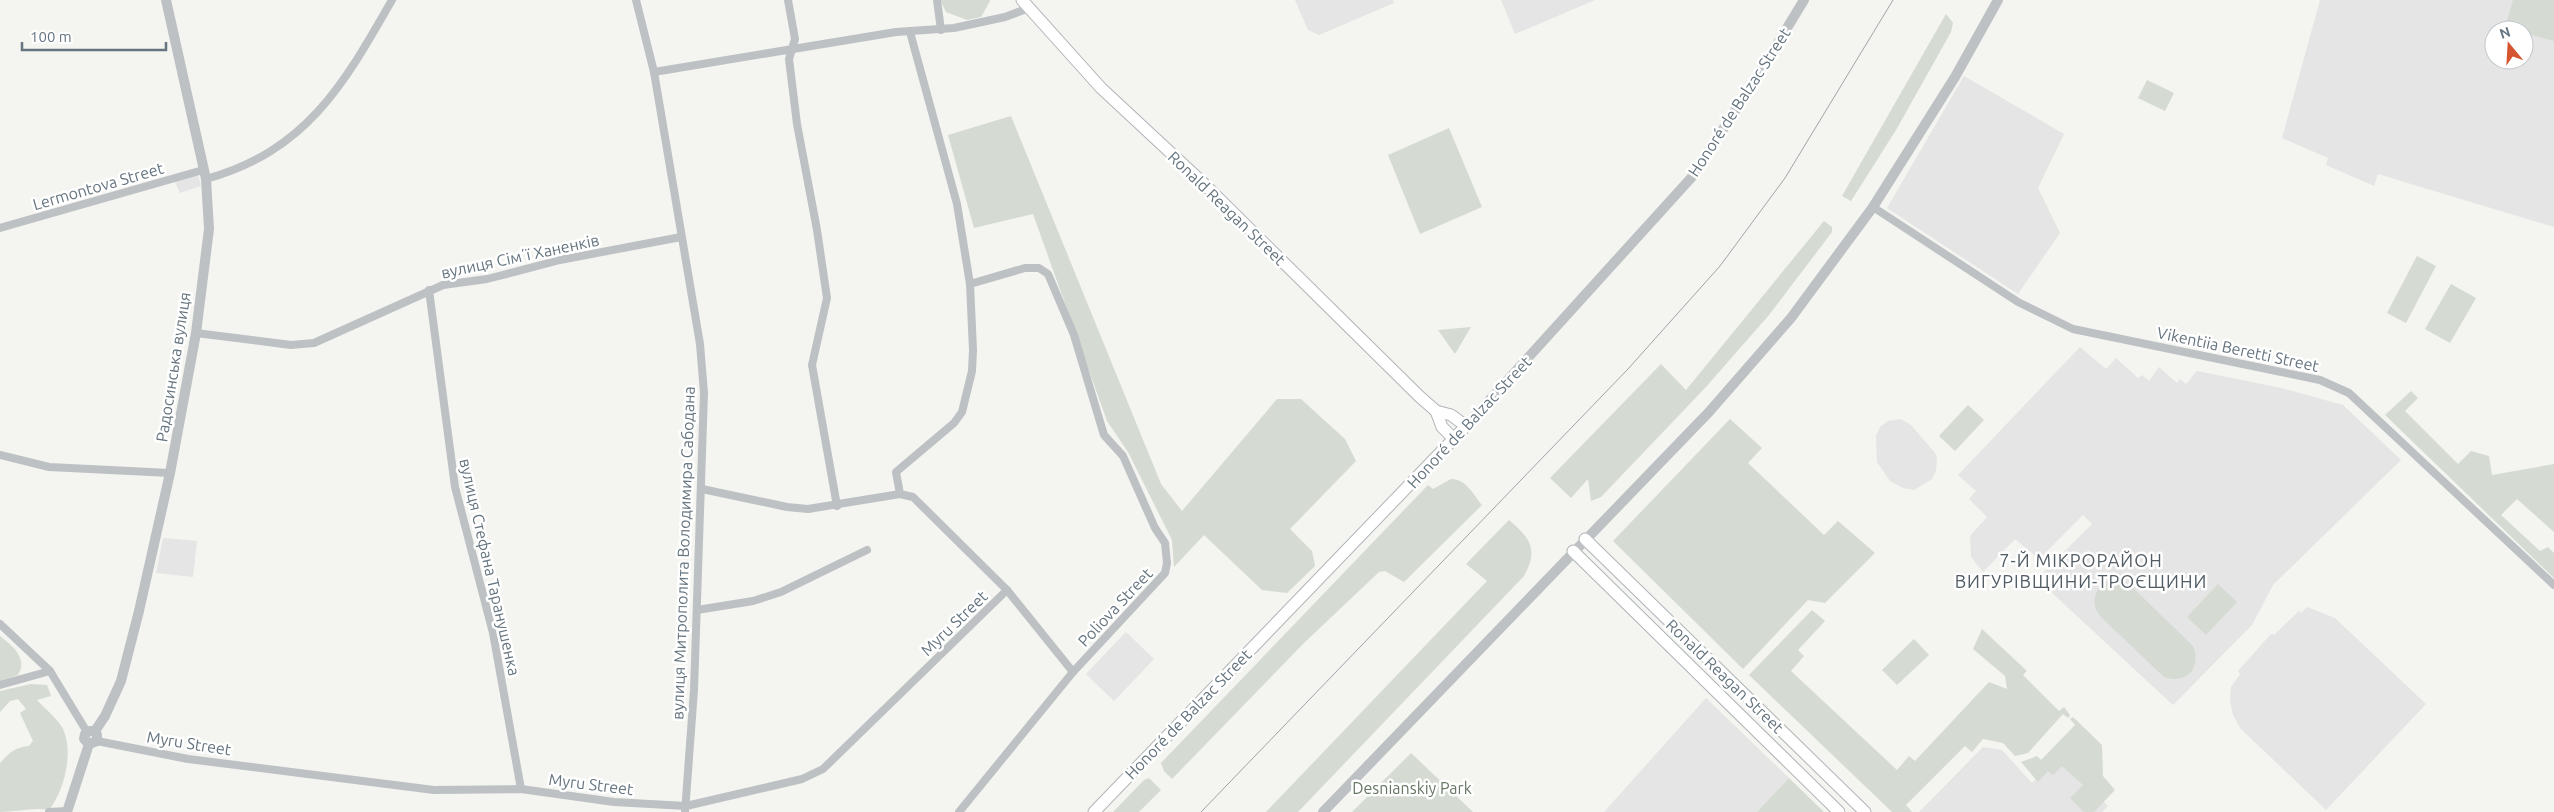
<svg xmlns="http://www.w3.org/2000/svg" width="2554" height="812" font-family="Ubuntu,sans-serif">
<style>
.built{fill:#e4e5e4;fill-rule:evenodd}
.green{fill:#d5dad2}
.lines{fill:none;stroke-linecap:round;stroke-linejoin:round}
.secondary-casing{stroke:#b0b5b8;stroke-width:13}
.minor{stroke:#bdc1c4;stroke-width:8}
.tertiary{stroke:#bdc1c4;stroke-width:10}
.secondary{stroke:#fff;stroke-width:11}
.tram{stroke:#9fa5a9;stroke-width:1}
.labels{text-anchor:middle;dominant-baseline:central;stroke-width:5;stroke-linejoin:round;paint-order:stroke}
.street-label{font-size:16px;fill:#65747f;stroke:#fff}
.park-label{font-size:16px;fill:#677763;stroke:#fff}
.neighbourhood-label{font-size:18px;letter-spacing:1px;fill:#525d65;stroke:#fff}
</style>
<rect width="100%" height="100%" fill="#f4f4f0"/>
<!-- built -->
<g class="built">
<polygon points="1295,0 1393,0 1394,3 1319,35 1308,30"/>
<polygon points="1501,0 1595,0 1515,34"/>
<path d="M2320,0H2554V227L2378,174L2374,186L2326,165L2328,158L2282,138ZM2494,30H2524V60H2494Z"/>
<polygon points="1964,76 2064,134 2038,188 2060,233 2018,294 1887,208"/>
<polygon points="198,175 201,186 180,193 175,182"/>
<polygon points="2080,347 2106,369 2116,358 2138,378 2142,375 2149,381 2159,367 2177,383 2180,379 2186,384 2197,371 2281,388 2343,405 2401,460 2273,585 2252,625 2173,705 2037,579 2092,524 2083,515 2039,559 2015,539 1983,572 1971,557 1970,536 1987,517 1969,499 1976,491 1958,475"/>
<polygon points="1901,419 1911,425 1935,453 1937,458 1936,471 1932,479 1914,490 1903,488 1890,481 1877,462 1876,436 1880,427 1888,421"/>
<polygon points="163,538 197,541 193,577 156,573"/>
<polygon points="2307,607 2335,618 2426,704 2326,810 2240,728 2233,715 2230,701 2231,687 2240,674 2238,671 2271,634 2274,635 2299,611 2301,613"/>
<polygon points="1126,632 1154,659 1114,701 1086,674"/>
<polygon points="1706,698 1789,778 1757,812 1604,812"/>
<polygon points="1983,747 2002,750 2032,783 2058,760 2108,806 2102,812 1919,812"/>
</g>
<!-- green -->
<g class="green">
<polygon points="940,0 990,0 990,1 981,17 967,20 946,12"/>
<polygon points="2513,0 2554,0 2554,41 2524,33 2524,30 2505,28"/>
<polygon points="1946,14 1953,23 1951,32 1896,130 1851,201 1842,196"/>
<polygon points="2147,80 2174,93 2165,111 2138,98"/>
<polygon points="1011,116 1161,484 1182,511 1277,399 1301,399 1345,439 1356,461 1290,529 1312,551 1315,566 1287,593 1262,590 1204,535 1174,567 1172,540 1128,452 1107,421 1033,214 974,228 948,135"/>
<polygon points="1449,128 1482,207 1420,234 1388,155"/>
<polygon points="1824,221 1832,227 1832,232 1769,315 1705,388 1601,497 1591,501 1588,479 1571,498 1550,478 1661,364 1686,390"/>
<polygon points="2417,256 2436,266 2406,323 2387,313"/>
<polygon points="2451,284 2476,298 2450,343 2425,329"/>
<polygon points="1471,327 1455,354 1438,330"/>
<polygon points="2411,391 2418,398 2405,411 2458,464 2471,451 2489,456 2492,475 2554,464 2554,532 2517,499 2501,515 2540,551 2548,547 2554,553 2554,578 2385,415"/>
<polygon points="1968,405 1984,420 1955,451 1939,436"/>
<polygon points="1730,419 1762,448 1748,463 1824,535 1838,521 1875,553 1825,603 1808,600 1743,669 1613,541"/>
<path d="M1451,479C1466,479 1473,494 1482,505L1404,582L1385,571L1379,572L1303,644L1172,779L1164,771L1161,763L1428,485L1433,489Z"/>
<path d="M1509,520C1530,538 1539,549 1524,576L1298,812H1266L1487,581L1466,564Z"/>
<path d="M2112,580H2119L2131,586L2193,646C2202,668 2186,685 2164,677L2101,617C2089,603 2094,586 2112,580Z"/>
<polygon points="2218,584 2237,602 2206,635 2187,617"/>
<polygon points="1812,610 1825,621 1798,650 1804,656 1791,671 1897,770 1909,756 1915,761 1989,682 2007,689 2005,676 1973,649 1982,629 2027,671 2023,675 2059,711 2064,707 2070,715 2068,718 2063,714 2028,753 2015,756 2003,743 1983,739 1972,752 1965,746 1906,805 1912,812 1892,812 1749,675"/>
<path d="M0,636C13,646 28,659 18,675L0,681Z"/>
<polygon points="1914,639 1929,655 1897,685 1882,670"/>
<path d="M31,684L47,685L51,696L37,700C44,708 58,719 63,729C74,753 64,791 49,810C33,807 17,812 0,812V763C9,753 15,747 29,746L33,741L20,713L26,709L18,699L10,701L0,712V691Z"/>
<polygon points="2073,717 2102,745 2103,776 2115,790 2094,812 2084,812 2070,798 2083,785 2062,766 2053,775 2048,771 2038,782 2021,762 2037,756 2041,760 2075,725 2070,719"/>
<polygon points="1411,753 1473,812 1352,812"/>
<polygon points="1149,778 1161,790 1139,812 1113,812 1144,780"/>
<polygon points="1789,778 1824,812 1757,812"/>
</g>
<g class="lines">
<defs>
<g id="secondary">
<polyline points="1022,0 1101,88 1201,181 1420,397 1436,411 1451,415 1466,426 1094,812"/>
<polyline points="1436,411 1442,427 1454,439"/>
<polyline points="1585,539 1865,812"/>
<polyline points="1573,551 1839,812"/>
</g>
</defs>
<!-- secondary casing -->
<use href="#secondary" class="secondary-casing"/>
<!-- minor -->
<g class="minor">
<polyline points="636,0 654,72 700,344 704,393 694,690 685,812"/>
<polyline points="788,0 795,39 789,59 797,124 817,230 827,298 812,365 837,506"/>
<polyline points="937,0 941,30"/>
<polyline points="654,72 896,32 954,28 1005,17 1029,8"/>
<path d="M206,179C306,151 343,86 392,0"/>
<polyline points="1873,207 2018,302 2073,329 2320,380 2349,393 2554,585"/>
<polyline points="0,228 203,170"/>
<polyline points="429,290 455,487 493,633 521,789"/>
<polyline points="196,333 291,345 314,343 443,285 487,279 560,260 681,237"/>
<polyline points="0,455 49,467 170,473"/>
<polyline points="702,489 787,507 808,509 900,494 913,497 1007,590 1073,672"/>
<polyline points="900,494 896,472 954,423 962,412 972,371 973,350 970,284 957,204 910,32"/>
<polyline points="697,610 753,601 781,592 867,550"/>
<polyline points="0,624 50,671 87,732"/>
<polyline points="0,685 50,671"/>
<polyline points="97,741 188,759 434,790 521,789 614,802 686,806 802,779 823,769 1007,590"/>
<polyline points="49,812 67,811"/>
<polyline points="959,812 1073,672 1165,573 1167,563 1165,543 1155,528 1123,456 1104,435 1074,335 1048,274 1039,268 1025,268 970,284"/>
</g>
<!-- tertiary -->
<g class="tertiary">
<polyline points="1466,426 1691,178 1756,79 1804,0"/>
<polyline points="95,731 105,716 121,681 139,611 170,473 196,333 209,229 206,179 166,0"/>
<polyline points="89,744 84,739 85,734 90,731 95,731"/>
<polyline points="89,744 97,741 97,735 95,731"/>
<polyline points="67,812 89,744"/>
<polyline points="1323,812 1709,412 1791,318 1873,207 1955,77 1998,0"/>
</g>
<!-- secondary -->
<use href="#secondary" class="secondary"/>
<!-- tram -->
<polyline class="tram" points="1201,812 1628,369 1720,266 1785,178 1893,0"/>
</g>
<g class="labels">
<!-- street labels -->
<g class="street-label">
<text transform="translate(1739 102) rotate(-57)">Honoré de Balzac Street</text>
<text transform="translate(98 186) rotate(-16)">Lermontova Street</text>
<text transform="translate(1227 208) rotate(44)">Ronald Reagan Street</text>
<text transform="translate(520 256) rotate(-12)">вулиця Сімʼї Ханенків</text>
<text transform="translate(2238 349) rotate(12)">Vikentiia Beretti Street</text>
<text transform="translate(173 367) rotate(-81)">Радосинська вулиця</text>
<text transform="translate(1469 422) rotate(-47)">Honoré de Balzac Street</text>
<text transform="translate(683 553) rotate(-88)">вулиця Митрополита Володимира Сабодана</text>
<text transform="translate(490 567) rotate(77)">вулиця Стефана Таранушенка</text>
<text transform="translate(1115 607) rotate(-47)">Poliova Street</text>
<text transform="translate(954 623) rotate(-44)">Myru Street</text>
<text transform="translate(1725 676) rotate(44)">Ronald Reagan Street</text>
<text transform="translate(1188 714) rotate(-46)">Honoré de Balzac Street</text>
<text transform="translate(189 743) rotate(9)">Myru Street</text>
<text transform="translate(591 784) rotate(7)">Myru Street</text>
</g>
<!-- park labels -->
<g class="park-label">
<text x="1412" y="788">Desnianskiy Park</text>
</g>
<!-- neighbourhood labels -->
<g class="neighbourhood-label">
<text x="2081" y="560">7-Й МІКРОРАЙОН<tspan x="2081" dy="21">ВИГУРІВЩИНИ-ТРОЄЩИНИ</tspan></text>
</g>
</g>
<!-- north arrow -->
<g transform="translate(2509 45) rotate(342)"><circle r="24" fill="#ffffff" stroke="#c1c7cc"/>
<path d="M0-4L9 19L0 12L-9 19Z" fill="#d45530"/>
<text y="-8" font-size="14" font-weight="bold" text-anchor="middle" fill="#65747f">N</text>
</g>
<!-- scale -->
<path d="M22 42v8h144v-8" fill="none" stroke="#65747f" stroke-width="2.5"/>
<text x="30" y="42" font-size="15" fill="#65747f" stroke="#ffffff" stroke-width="4" paint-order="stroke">100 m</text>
</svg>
